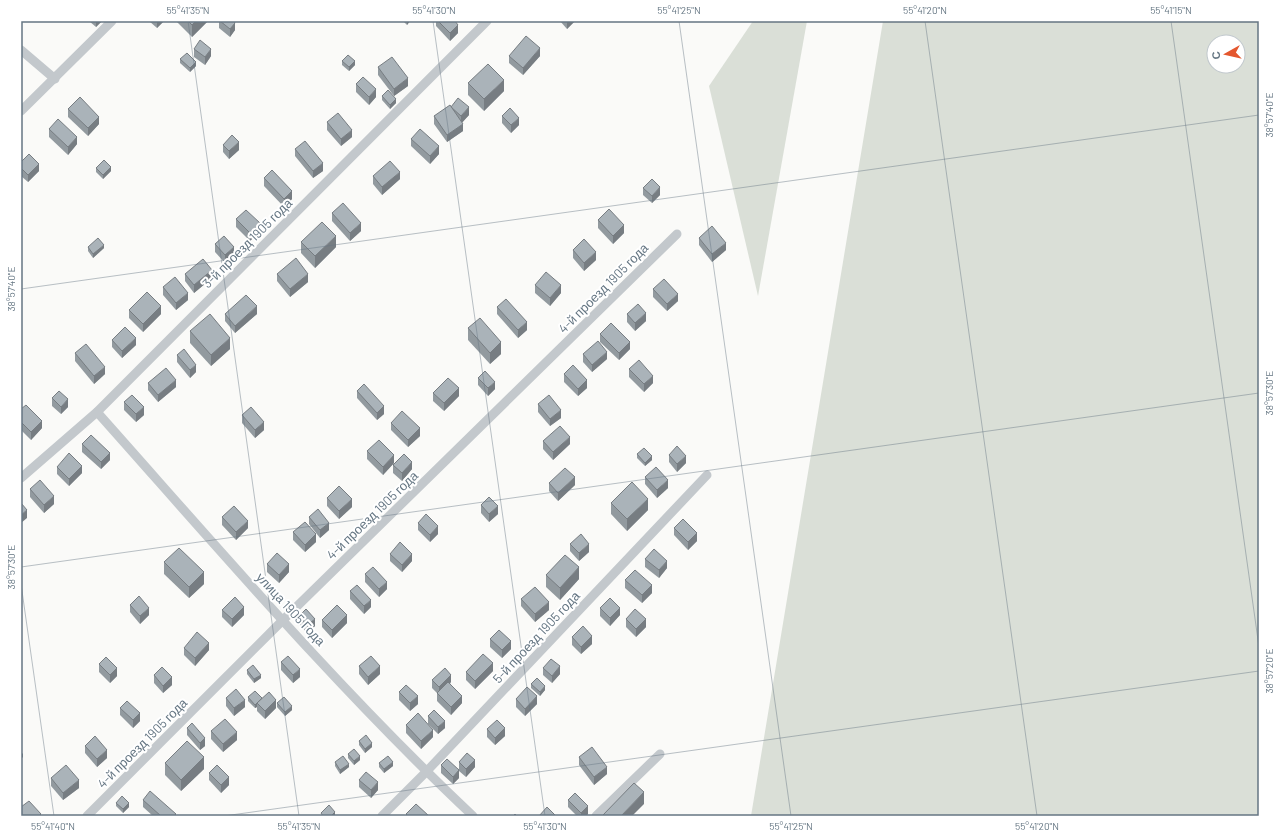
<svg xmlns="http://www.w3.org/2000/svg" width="1280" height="837" font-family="Barlow,sans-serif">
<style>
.green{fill:#dadfd7;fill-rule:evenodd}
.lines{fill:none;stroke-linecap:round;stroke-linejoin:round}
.minor{stroke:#c3c8cc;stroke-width:9}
.wall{fill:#929a9f}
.shaded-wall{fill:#777d82}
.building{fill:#aab3b9;stroke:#777d82}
.ticks{fill:none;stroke:#657683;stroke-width:1;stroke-opacity:0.45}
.labels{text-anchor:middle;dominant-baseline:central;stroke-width:4;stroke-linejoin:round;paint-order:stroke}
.street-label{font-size:13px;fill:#657683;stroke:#fff}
.neatline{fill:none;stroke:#657683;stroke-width:1.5}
.ticks-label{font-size:10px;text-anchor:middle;fill:#657683}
</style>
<rect width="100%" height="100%" fill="#fafaf8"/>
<!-- green -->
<g class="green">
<polygon points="753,21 807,21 758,296 709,86"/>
<path d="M883,21H1259V816H751ZM1214,42H1238V66H1214Z"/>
</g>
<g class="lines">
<!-- minor -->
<g class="minor">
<polyline points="21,50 55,79"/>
<polyline points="21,111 112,21"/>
<path d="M97,412C219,549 339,690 473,816"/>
<polyline points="21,478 97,412 487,21"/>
<polyline points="87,816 283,620 677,234"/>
<polyline points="382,816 426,772 707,475"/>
<polyline points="596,816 660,754"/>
</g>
</g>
<!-- wall -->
<g class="wall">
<polygon points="89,21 102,21 96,27"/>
<polygon points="149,21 164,21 157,28"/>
<polygon points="176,21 207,21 207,22 192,37"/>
<polygon points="219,21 234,21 235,30 230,37 219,28"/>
<polygon points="403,21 410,21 407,25"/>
<polygon points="436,21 455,21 458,33 450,41 436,26"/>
<polygon points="560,21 575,21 567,29"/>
<polygon points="194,49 211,56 205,65 194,57"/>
<polygon points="509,56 540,56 523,75 509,63"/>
<polygon points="180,59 196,66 190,72 180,63"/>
<polygon points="342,61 355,65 349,71 342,65"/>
<polygon points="378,67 408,86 394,96 378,75"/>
<polygon points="468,83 504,91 484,111 468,95"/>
<polygon points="356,84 376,97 369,105 356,92"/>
<polygon points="382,96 396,103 390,109 382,100"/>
<polygon points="451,107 469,115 462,122 463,131 447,142 434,124 434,116"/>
<polygon points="68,109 99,124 88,136 68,117"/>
<polygon points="502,116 519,125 511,133 502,123"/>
<polygon points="327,122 352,137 341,146 327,130"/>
<polygon points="49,129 77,144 68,155 49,137"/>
<polygon points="411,139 439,154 430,164 411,146"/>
<polygon points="223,145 239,150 229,159 223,152"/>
<polygon points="295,149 323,171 313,178 295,156"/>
<polygon points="21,162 39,171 28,182 21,176"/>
<polygon points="96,168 111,171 103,179 96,172"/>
<polygon points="373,176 400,179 382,195 373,184"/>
<polygon points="264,178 292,199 284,207 264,186"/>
<polygon points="643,188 660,195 652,203 643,195"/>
<polygon points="332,213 361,231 350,241 332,221"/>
<polygon points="236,219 260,231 250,241 236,227"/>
<polygon points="598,220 624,233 613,244 598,228"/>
<polygon points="699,238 726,250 712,262 699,245"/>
<polygon points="301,242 336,247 315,268 301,253"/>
<polygon points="215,244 234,255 225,263 215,252"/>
<polygon points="88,247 104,248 93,258 88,251"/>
<polygon points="573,250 596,260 584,271 573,258"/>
<polygon points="185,274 212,278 194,293 185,281"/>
<polygon points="277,274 308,282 290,297 277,281"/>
<polygon points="535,285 561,293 550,306 535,293"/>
<polygon points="163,287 188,300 176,310 163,295"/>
<polygon points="653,289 678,301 667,311 653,297"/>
<polygon points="497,307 527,330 518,338 497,314"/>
<polygon points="129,310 161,314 143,332 129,318"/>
<polygon points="225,314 257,314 235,333 225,321"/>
<polygon points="627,314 646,321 635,331 627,322"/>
<polygon points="468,328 501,354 490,364 468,340"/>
<polygon points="190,331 230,349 211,366 190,343"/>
<polygon points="600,334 630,349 619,360 600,342"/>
<polygon points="112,340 136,345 122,358 112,347"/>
<polygon points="75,353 105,374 94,384 75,361"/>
<polygon points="583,354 607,359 592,372 583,362"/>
<polygon points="177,355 196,372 190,378 177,362"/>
<polygon points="629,369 653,383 644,392 629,377"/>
<polygon points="564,374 587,388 578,396 564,382"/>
<polygon points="478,378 495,389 488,396 478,385"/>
<polygon points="148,383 176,387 158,402 148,390"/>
<polygon points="357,391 384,414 377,420 357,398"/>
<polygon points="433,393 459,396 444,411 433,401"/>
<polygon points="52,398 68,407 61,414 52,406"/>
<polygon points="124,402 144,415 136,422 124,410"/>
<polygon points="538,404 561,418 550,426 538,412"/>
<polygon points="21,409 42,428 31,440 21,430"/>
<polygon points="242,415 264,430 255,438 242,423"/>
<polygon points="391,423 420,436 408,447 391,430"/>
<polygon points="543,441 570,444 553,460 543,449"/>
<polygon points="82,444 110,460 101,469 82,452"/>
<polygon points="367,451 394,463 383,475 367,459"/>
<polygon points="637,454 652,460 645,466 637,458"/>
<polygon points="669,455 686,463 677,472 669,462"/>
<polygon points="393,465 412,469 402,481 393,473"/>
<polygon points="57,467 82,473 69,486 57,474"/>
<polygon points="645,477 668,488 657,498 645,484"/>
<polygon points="549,483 575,485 558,501 549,491"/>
<polygon points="30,489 54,504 44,513 30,497"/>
<polygon points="327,498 352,507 339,519 327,506"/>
<polygon points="611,503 648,510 627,531 611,514"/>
<polygon points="481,505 498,514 489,522 481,513"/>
<polygon points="222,517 248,528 236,540 222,525"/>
<polygon points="309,517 329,530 320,538 309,524"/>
<polygon points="418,523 438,534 430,542 418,530"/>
<polygon points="674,528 697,541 688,550 674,535"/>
<polygon points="293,532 316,542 305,552 293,540"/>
<polygon points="570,544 589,552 579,561 570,551"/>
<polygon points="390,554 412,561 402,572 390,561"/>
<polygon points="645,559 667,568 659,578 645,567"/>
<polygon points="164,562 204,584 189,598 164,574"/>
<polygon points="267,564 289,572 279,583 267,572"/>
<polygon points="365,574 387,589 379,597 365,582"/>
<polygon points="546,575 579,579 560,600 546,587"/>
<polygon points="625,580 652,593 642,603 625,588"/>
<polygon points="350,591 371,607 364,614 350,599"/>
<polygon points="521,599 549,610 535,622 521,606"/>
<polygon points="130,605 149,615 140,624 130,612"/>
<polygon points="600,608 620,615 610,626 600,616"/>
<polygon points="222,610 244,615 232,627 222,617"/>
<polygon points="299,616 315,626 307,633 299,624"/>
<polygon points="626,619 646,627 636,637 626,627"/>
<polygon points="322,620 347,623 332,638 322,627"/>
<polygon points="572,637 592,644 581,654 572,645"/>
<polygon points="490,639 511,649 502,658 490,647"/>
<polygon points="184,648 209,650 195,666 184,655"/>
<polygon points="281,662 300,677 293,683 281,670"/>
<polygon points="99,664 117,676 110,683 99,672"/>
<polygon points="359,666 380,674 368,685 359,674"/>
<polygon points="543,668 560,674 552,683 543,675"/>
<polygon points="247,670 261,678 254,683 247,674"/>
<polygon points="493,671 475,689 466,680 466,672"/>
<polygon points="154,675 172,685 163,693 154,683"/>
<polygon points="432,680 451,682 450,683 462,703 451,715 437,701 437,693 432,688"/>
<polygon points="531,684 545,690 540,696 531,688"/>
<polygon points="399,692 418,704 410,711 399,700"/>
<polygon points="248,697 262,698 276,708 265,719 257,711 257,707 255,708 248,701"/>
<polygon points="226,698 245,707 234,716 226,706"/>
<polygon points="516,699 537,704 525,716 516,707"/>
<polygon points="277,703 292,710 285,716 277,707"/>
<polygon points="120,708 140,721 133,728 120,715"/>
<polygon points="428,716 445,728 438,734 428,724"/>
<polygon points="406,725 433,737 421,749 406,733"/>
<polygon points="187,728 205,746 200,750 187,735"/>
<polygon points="487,729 505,736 495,745 487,737"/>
<polygon points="211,731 237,740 223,752 211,739"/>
<polygon points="359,741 372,747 365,753 359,745"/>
<polygon points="85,746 107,758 97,767 85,753"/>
<polygon points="348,754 360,760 354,765 348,758"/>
<polygon points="579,757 607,774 594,785 579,765"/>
<polygon points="335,762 349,767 340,774 335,766"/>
<polygon points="459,762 475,767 466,777 459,771 459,778 453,784 441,773 441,765 459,769"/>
<polygon points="165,763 204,769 181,791 165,775"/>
<polygon points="379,763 393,766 384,773 379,767"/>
<polygon points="209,773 229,785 221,793 209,780"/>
<polygon points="51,778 79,788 63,800 51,786"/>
<polygon points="359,780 378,790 371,798 359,787"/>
<polygon points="143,800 176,816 153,816 143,807"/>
<polygon points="568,800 588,814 586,816 577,816 568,807"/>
<polygon points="116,803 129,807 123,813 116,806"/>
</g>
<!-- shaded-wall -->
<g class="shaded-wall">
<polygon points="96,21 102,21 96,27"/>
<polygon points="157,21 164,21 157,28"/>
<polygon points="196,21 207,21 207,22 192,37 192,25"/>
<polygon points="407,21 410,21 407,25"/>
<polygon points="567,21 575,21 567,29"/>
<polygon points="235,23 235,30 230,37 230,29"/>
<polygon points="458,25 458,33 450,41 450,33"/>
<polygon points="540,48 540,56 523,75 523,68"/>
<polygon points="211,49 211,56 205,65 205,57"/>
<polygon points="355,61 355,65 349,71 349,67"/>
<polygon points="196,62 196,66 190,72 190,68"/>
<polygon points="408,78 408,86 394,96 394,89"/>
<polygon points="504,80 504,91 484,111 484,99"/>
<polygon points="376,89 376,97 369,105 369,97"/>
<polygon points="396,99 396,103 390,109 390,105"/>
<polygon points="469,107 469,115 461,124 461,116"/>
<polygon points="99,117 99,124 88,136 88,128"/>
<polygon points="519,118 519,125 511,133 511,125"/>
<polygon points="463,124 463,131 447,142 447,135"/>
<polygon points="352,130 352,137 341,146 341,139"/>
<polygon points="77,137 77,144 68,155 68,147"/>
<polygon points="239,142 239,150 229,159 229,151"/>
<polygon points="439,146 439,154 430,164 430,156"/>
<polygon points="323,163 323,171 313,178 313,171"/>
<polygon points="39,164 39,171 28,182 28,175"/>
<polygon points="111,167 111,171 103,179 103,175"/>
<polygon points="400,172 400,179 382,195 382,187"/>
<polygon points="660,187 660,195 652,203 652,196"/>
<polygon points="292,191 292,199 284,207 284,199"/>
<polygon points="260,223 260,231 250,241 250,233"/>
<polygon points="361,223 361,231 350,241 350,233"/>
<polygon points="624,225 624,233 613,244 613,236"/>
<polygon points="336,236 336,247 315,268 315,256"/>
<polygon points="726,243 726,250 712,262 712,254"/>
<polygon points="104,245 104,248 93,258 93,254"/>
<polygon points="234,247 234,255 225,263 225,255"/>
<polygon points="596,252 596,260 584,271 584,263"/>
<polygon points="212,270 212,278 194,293 194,285"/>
<polygon points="308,274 308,282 290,297 290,289"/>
<polygon points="561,285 561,293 550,306 550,298"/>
<polygon points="188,293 188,300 176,310 176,303"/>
<polygon points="678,294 678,301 667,311 667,304"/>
<polygon points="161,306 161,314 143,332 143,324"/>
<polygon points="257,306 257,314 235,333 235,326"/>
<polygon points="646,313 646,321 635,331 635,323"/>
<polygon points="527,322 527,330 518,338 518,330"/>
<polygon points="136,338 136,345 122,358 122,351"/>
<polygon points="230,338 230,349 211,366 211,355"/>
<polygon points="501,342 501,354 490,364 490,353"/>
<polygon points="630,342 630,349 619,360 619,353"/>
<polygon points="607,352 607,359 592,372 592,365"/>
<polygon points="196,365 196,372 190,378 190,370"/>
<polygon points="105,367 105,374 94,384 94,376"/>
<polygon points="653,376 653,383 644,392 644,384"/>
<polygon points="176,380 176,387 158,402 158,395"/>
<polygon points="587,380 587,388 578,396 578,389"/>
<polygon points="495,382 495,389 488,396 488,388"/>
<polygon points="459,388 459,396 444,411 444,403"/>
<polygon points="68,399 68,407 61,414 61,407"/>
<polygon points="384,406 384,414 377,420 377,413"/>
<polygon points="144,407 144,415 136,422 136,414"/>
<polygon points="561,410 561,418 550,426 550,419"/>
<polygon points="42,421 42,428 31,440 31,432"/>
<polygon points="264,422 264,430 255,438 255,430"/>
<polygon points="420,428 420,436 408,447 408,440"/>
<polygon points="570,437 570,444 553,460 553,452"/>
<polygon points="110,453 110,460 101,469 101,462"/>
<polygon points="394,455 394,463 383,475 383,467"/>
<polygon points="652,456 652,460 645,466 645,463"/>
<polygon points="686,456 686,463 677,472 677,464"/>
<polygon points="412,462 412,469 402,481 402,473"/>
<polygon points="82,466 82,473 69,486 69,479"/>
<polygon points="575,477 575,485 558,501 558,493"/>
<polygon points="668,480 668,488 657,498 657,490"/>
<polygon points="54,496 54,504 44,513 44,505"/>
<polygon points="352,499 352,507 339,519 339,511"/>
<polygon points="648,499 648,510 627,531 627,519"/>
<polygon points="498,506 498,514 489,522 489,514"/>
<polygon points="27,510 27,518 21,523 21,515"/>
<polygon points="248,521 248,528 236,540 236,532"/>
<polygon points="329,523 329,530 320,538 320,530"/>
<polygon points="438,526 438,534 430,542 430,535"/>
<polygon points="697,533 697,541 688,550 688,542"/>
<polygon points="316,534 316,542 305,552 305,545"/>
<polygon points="589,544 589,552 579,561 579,553"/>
<polygon points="412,554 412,561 402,572 402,565"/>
<polygon points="667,561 667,568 659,578 659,570"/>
<polygon points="289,564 289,572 279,583 279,575"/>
<polygon points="579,567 579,579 560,600 560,588"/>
<polygon points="204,572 204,584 189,598 189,587"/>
<polygon points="387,582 387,589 379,597 379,589"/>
<polygon points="652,585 652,593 642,603 642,595"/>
<polygon points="371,600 371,607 364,614 364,606"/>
<polygon points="549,602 549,610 535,622 535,614"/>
<polygon points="244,607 244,615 232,627 232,619"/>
<polygon points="149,608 149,615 140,624 140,616"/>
<polygon points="620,608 620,615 610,626 610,618"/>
<polygon points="347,615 347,623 332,638 332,630"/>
<polygon points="315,619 315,626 307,633 307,625"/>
<polygon points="646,619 646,627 636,637 636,629"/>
<polygon points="592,636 592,644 581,654 581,647"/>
<polygon points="511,641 511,649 502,658 502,650"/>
<polygon points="209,643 209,650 195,666 195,658"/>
<polygon points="493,663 493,671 475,689 475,681"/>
<polygon points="380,666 380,674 368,685 368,677"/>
<polygon points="560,666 560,674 552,683 552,676"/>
<polygon points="117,668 117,676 110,683 110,675"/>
<polygon points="300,669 300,677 293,683 293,675"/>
<polygon points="261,675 261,678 254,683 254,679"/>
<polygon points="451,675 451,682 439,695 439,687"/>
<polygon points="172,677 172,685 163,693 163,686"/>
<polygon points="545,686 545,690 540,696 540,692"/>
<polygon points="418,696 418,704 410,711 410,703"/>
<polygon points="462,696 462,703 451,715 451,707"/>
<polygon points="537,696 537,704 525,716 525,709"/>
<polygon points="245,700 245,707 234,716 234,708"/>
<polygon points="276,700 276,708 265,719 265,711"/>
<polygon points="257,703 257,707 255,708 255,705"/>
<polygon points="292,706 292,710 285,716 285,712"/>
<polygon points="140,713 140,721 133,728 133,720"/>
<polygon points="445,721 445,728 438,734 438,727"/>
<polygon points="505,728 505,736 495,745 495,738"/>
<polygon points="433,730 433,737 421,749 421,741"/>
<polygon points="237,732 237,740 223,752 223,744"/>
<polygon points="205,738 205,746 200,750 200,743"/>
<polygon points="372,743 372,747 365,753 365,749"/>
<polygon points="107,750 107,758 97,767 97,759"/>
<polygon points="23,753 23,757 21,759 21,755"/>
<polygon points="360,756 360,760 354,765 354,761"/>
<polygon points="204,757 204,769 181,791 181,780"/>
<polygon points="475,760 475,767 466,777 466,769"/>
<polygon points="393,762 393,766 384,773 384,769"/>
<polygon points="349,764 349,767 340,774 340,770"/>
<polygon points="607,767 607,774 594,785 594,777"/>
<polygon points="459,770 459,778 453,784 453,777"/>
<polygon points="229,777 229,785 221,793 221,785"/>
<polygon points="79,780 79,788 63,800 63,793"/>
<polygon points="378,782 378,790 371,798 371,790"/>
<polygon points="644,792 644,804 632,816 621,816"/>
<polygon points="129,803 129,807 123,813 123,809"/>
<polygon points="588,806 588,814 586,816 581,816 581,813"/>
<polygon points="335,812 335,816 331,816"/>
</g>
<!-- building -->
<g class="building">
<polygon points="188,21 196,21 192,25"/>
<polygon points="220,21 234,21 235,23 230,29"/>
<polygon points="438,21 455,21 458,25 450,33"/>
<polygon points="526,36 540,48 523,68 509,56"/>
<polygon points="200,40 211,49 205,57 194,49"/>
<polygon points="187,53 196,62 190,68 180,59"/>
<polygon points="348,55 355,61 349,67 342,61"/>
<polygon points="392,57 408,78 394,89 378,67"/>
<polygon points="488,64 504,80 484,99 468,83"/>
<polygon points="363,77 376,89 369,97 356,84"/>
<polygon points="388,90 396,99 390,105 382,96"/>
<polygon points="80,97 99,117 88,128 68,109"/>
<polygon points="458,98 469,107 461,116 451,107"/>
<polygon points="450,105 463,124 447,135 434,116"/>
<polygon points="510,108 519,118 511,125 502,116"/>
<polygon points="338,113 352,130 341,139 327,122"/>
<polygon points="58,119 77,137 68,147 49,129"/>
<polygon points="420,129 439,146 430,156 411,139"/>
<polygon points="232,135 239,142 229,151 223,145"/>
<polygon points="305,141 323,163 313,171 295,149"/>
<polygon points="29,154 39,164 28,175 21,168 21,162"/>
<polygon points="104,160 111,167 103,175 96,168"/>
<polygon points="390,161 400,172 382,187 373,176"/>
<polygon points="272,170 292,191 284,199 264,178"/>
<polygon points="652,179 660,187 652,196 643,188"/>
<polygon points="343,203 361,223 350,233 332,213"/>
<polygon points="609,209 624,225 613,236 598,220"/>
<polygon points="246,210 260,223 250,233 236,219"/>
<polygon points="322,222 336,236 315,256 301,242"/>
<polygon points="712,226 726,243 712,254 699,238"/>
<polygon points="224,236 234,247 225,255 215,244"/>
<polygon points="98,238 104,245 93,254 88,247"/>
<polygon points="584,239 596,252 584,263 573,250"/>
<polygon points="296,258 308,274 290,289 277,274"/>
<polygon points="203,259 212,270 194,285 185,274"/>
<polygon points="546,272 561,285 550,298 535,285"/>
<polygon points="175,277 188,293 176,303 163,287"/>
<polygon points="664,279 678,294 667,304 653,289"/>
<polygon points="147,292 161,306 143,324 129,310"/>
<polygon points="246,295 257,306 235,326 225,314"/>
<polygon points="506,299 527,322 518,330 497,307"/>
<polygon points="638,304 646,313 635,323 627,314"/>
<polygon points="210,314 230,338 211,355 190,331"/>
<polygon points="480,318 501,342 490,353 468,328"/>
<polygon points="611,323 630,342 619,353 600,334"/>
<polygon points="125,327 136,338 122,351 112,340"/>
<polygon points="598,341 607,352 592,365 583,354"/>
<polygon points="86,344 105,367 94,376 75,353"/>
<polygon points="184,349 196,365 190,370 177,355"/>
<polygon points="639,360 653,376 644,384 629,369"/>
<polygon points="573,365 587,380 578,389 564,374"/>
<polygon points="166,368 176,380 158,395 148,383"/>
<polygon points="485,371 495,382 488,388 478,378"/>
<polygon points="448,378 459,388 444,403 433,393"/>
<polygon points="364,384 384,406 377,413 357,391"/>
<polygon points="59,391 68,399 61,407 52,398"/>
<polygon points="132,395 144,407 136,414 124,402"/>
<polygon points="549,395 561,410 550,419 538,404"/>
<polygon points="26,405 42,421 31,432 21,422 21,409"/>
<polygon points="251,407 264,422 255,430 242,415"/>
<polygon points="402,411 420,428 408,440 391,423"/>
<polygon points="560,426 570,437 553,452 543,441"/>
<polygon points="91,435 110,453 101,462 82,444"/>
<polygon points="379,440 394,455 383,467 367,451"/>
<polygon points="677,446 686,456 677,464 669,455"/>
<polygon points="644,448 652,456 645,463 637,454"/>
<polygon points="69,453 82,466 69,479 57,467"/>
<polygon points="404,454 412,462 402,473 393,465"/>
<polygon points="656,467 668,480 657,490 645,477"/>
<polygon points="565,468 575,477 558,493 549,483"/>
<polygon points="40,480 54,496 44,505 30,489"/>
<polygon points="632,482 648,499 627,519 611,503"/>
<polygon points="339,486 352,499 339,511 327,498"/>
<polygon points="489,497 498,506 489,514 481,505"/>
<polygon points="21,503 27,510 21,515"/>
<polygon points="234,506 248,521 236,532 222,517"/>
<polygon points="318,509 329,523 320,530 309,517"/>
<polygon points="426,514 438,526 430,535 418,523"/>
<polygon points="683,519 697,533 688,542 674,528"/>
<polygon points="305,522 316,534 305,545 293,532"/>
<polygon points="581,534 589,544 579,553 570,544"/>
<polygon points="400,542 412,554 402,565 390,554"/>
<polygon points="179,548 204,572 189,587 164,562"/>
<polygon points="654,549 667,561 659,570 645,559"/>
<polygon points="277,553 289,564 279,575 267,564"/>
<polygon points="565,555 579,567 560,588 546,575"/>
<polygon points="373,567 387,582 379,589 365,574"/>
<polygon points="635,570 652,585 642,595 625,580"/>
<polygon points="357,585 371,600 364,606 350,591"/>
<polygon points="535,587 549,602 535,614 521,599"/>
<polygon points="139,596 149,608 140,616 130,605"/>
<polygon points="235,597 244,607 232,619 222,610"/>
<polygon points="610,598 620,608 610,618 600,608"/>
<polygon points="337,605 347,615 332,630 322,620"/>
<polygon points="306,609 315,619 307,625 299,616"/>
<polygon points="635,609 646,619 636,629 626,619"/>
<polygon points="583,626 592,636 581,647 572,637"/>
<polygon points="499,630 511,641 502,650 490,639"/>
<polygon points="197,632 209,643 195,658 184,648"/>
<polygon points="483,654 493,663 475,681 466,672"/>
<polygon points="288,656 300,669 293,675 281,662"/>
<polygon points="371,656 380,666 368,677 359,666"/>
<polygon points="106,657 117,668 110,675 99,664"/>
<polygon points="551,659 560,666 552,676 543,668"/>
<polygon points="253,665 261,675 254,679 247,670"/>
<polygon points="162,667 172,677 163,686 154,675"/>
<polygon points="445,668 451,675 439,687 432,680"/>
<polygon points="537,678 545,686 540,692 531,684"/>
<polygon points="448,682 462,696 451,707 437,693"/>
<polygon points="406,685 418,696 410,703 399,692"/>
<polygon points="527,687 537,696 525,709 516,699"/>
<polygon points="236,689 245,700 234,708 226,698"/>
<polygon points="255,691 262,698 255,705 248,697"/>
<polygon points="269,692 276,700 265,711 257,703"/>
<polygon points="284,697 292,706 285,712 277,703"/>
<polygon points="127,701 140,713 133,720 120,708"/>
<polygon points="434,710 445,721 438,727 428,716"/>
<polygon points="418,713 433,730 421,741 406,725"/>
<polygon points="225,719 237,732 223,744 211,731"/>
<polygon points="497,720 505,728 495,738 487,729"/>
<polygon points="192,723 205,738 200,743 187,728"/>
<polygon points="366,735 372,743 365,749 359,741"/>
<polygon points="95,736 107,750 97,759 85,746"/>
<polygon points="187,741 204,757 181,780 165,763"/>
<polygon points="592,747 607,767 594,777 579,757"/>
<polygon points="354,749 360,756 354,761 348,754"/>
<polygon points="467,753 475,760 466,769 459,762"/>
<polygon points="343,756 349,764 340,770 335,762"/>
<polygon points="388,756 393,762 384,769 379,763"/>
<polygon points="447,759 459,770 453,777 441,765"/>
<polygon points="66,765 79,780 63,793 51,778"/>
<polygon points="217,765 229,777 221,785 209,773"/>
<polygon points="366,772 378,782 371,790 359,780"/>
<polygon points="634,783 644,792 621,816 604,816 603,815"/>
<polygon points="150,791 176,814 174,816 161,816 143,800"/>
<polygon points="575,793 588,806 581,813 568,800"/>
<polygon points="122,796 129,803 123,809 116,803"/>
<polygon points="29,801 41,814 39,816 21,816 21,807"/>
<polygon points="416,804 429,816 408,816 406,814"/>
<polygon points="329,805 335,812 331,816 323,816 321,813"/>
<polygon points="547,807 556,816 539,816"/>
<polygon points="515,814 517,816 513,816"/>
</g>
<!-- ticks -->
<path class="ticks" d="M188,21L299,816M433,21L545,816M679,21L791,816M925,21L1037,816M1171,21L1259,647M21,289L1259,115M21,567L1259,393M21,584L54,816M224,816L1259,671"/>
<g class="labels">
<!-- street labels -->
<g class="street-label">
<text transform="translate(247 243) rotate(-45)">3-й проезд 1905 года</text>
<text transform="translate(603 288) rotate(-45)">4-й проезд 1905 года</text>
<text transform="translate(372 515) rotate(-44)">4-й проезд 1905 года</text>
<text transform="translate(291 609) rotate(47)">улица 1905 Года</text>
<text transform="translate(536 637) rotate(-47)">5-й проезд 1905 года</text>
<text transform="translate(142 743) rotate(-45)">4-й проезд 1905 года</text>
</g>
</g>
<!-- border -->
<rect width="1280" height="837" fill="none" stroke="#ffffff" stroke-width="44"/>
<!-- north arrow -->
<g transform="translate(1226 54) rotate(262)"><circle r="19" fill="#ffffff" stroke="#c1c8cd"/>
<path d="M0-3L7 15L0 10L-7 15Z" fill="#e4572e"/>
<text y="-6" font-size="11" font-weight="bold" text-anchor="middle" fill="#657683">С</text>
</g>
<rect x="22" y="22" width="1236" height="793" class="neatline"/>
<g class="ticks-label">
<text x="188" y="14">55°41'35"N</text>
<text x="434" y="14">55°41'30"N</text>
<text x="679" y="14">55°41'25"N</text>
<text x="925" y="14">55°41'20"N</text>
<text x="1171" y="14">55°41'15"N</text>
<text transform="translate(1269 115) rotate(-90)" y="4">38°57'40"E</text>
<text transform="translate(11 289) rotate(-90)" y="4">38°57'40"E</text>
<text transform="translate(1269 393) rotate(-90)" y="4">38°57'30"E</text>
<text transform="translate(11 567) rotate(-90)" y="4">38°57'30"E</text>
<text transform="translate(1269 671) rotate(-90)" y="4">38°57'20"E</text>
<text x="53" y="830">55°41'40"N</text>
<text x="299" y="830">55°41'35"N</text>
<text x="545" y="830">55°41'30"N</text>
<text x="791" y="830">55°41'25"N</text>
<text x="1037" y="830">55°41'20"N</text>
</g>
</svg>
